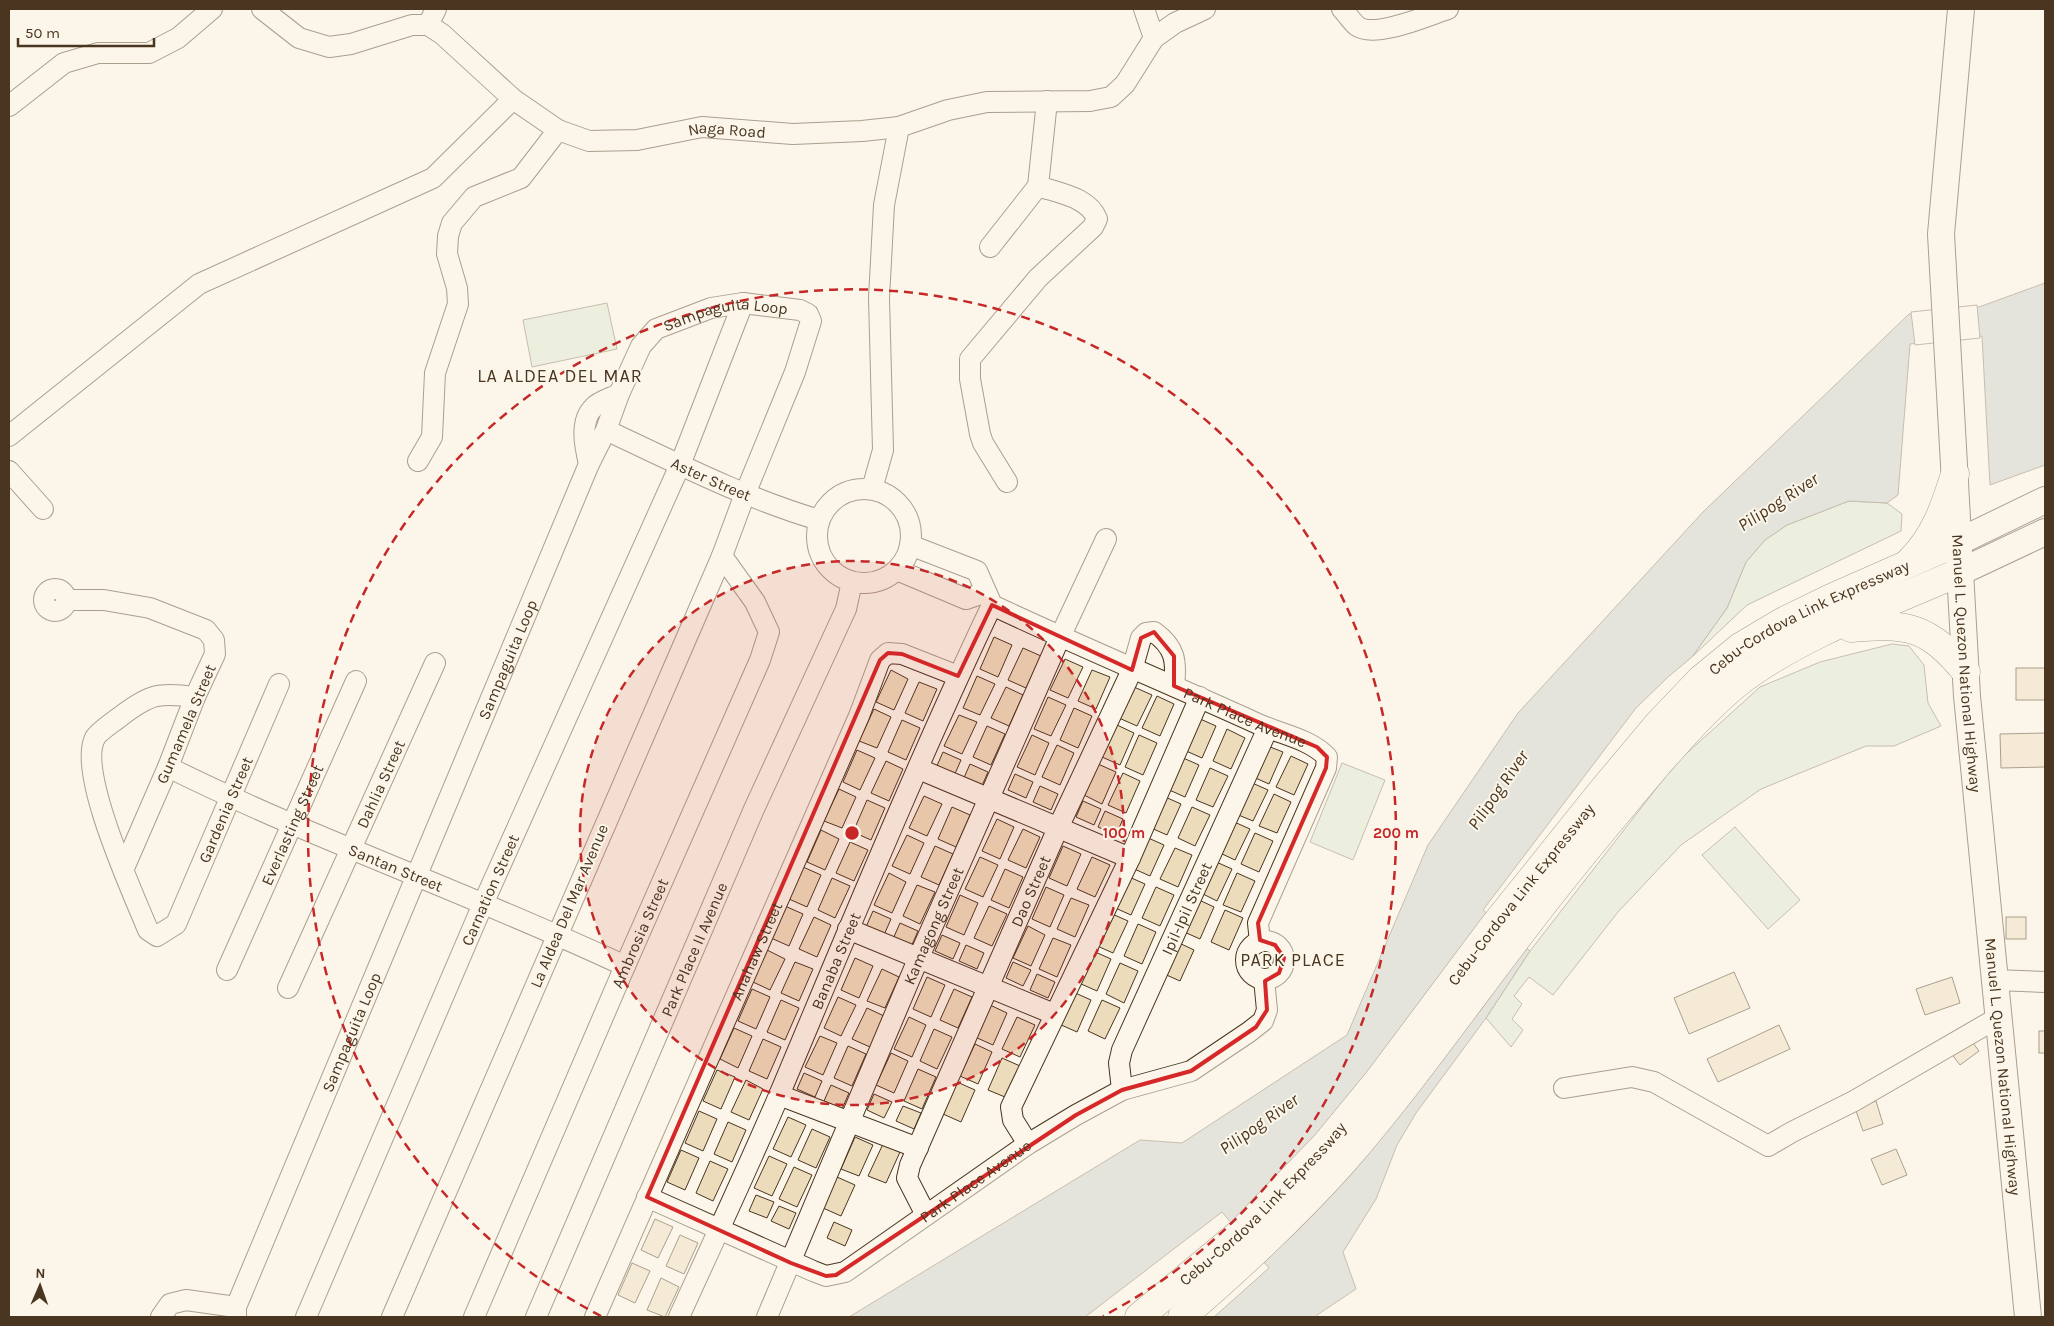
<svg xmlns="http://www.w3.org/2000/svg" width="2054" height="1326" font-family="Karla,sans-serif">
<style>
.green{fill:#dce7d0;stroke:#887966}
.water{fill:#c9cecd;stroke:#887966}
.pier{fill:#fbf6e9;stroke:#887966}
.building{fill:#ecdcbc;stroke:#4a3520}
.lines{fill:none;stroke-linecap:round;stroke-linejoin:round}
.minor-casing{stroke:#4a3520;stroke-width:22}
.major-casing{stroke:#4a3520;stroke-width:28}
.highway-casing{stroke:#4a3520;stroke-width:29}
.minor{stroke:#fbf6e9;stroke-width:20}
.major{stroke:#fbf6e9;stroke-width:26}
.highway{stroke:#fbf6e9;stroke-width:28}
.marked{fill:none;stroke:#d62828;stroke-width:4;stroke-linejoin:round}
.ring{fill:none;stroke:#c62828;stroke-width:2.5;stroke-dasharray:9 6}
.labels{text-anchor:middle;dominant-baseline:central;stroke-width:4;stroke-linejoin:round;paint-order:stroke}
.street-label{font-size:16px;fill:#4a3520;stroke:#fbf6e9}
.neighbourhood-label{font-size:18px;letter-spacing:1px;fill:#4a3520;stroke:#fbf6e9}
.water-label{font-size:18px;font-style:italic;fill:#4a3520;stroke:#fbf6e9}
.centre{fill:#c62828;stroke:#fbf6e9;stroke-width:2.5}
.ring-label{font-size:15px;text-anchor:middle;font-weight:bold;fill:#c62828;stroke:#fbf6e9;stroke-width:4;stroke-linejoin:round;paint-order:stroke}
</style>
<rect width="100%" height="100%" fill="#fbf6e9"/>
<!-- green -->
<g class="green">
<polygon points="607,303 617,349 532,367 523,320"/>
<polygon points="1849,501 1887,503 1902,514 1901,531 1747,605 1692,657 1727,608 1746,562 1765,540 1787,525"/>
<polygon points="1892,644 1909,646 1924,665 1928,703 1941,726 1894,746 1866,746 1761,789 1681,845 1618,912 1553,995 1529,977 1514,996 1522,1004 1512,1019 1523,1030 1511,1047 1486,1018 1530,951 1676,763 1760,687 1820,662"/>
<polygon points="1342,763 1385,780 1353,860 1310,842"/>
<polygon points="1735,827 1800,900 1768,929 1702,855"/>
</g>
<!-- water -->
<polygon class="water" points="2045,283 2045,465 1990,485 1982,336 1910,344 1898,495 1887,503 1849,501 1787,525 1765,540 1746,562 1727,608 1692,657 1668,677 1636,708 1483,910 1530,951 1486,1018 1416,1113 1397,1145 1376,1199 1343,1252 1356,1289 1317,1315 1318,1317 1214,1317 1269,1268 1222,1212 1085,1317 849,1317 1140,1140 1182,1143 1347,1035 1428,845 1518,713 1703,512 1909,314 1979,307"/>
<!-- pier -->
<polygon class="pier" points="1977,305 1980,338 1915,345 1911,312"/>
<!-- building -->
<g class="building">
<polygon points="994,637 1012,645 998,677 980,669"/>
<polygon points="1023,648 1041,656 1026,688 1008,680"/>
<polygon points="1065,659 1083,667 1068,698 1050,690"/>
<rect x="2016" y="668" width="29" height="32"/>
<polygon points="891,670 908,679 894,710 876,702"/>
<polygon points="1092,670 1110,677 1096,709 1078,701"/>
<polygon points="977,676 995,684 980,715 963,708"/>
<polygon points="919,682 937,689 923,721 905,713"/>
<polygon points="1006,687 1023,695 1009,726 991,718"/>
<polygon points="1134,687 1152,695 1137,726 1119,718"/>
<polygon points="1157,696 1174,704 1160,736 1142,728"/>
<polygon points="1048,697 1066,705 1051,736 1034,729"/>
<polygon points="1074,708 1092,716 1078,748 1060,740"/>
<polygon points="874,709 891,717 877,748 859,741"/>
<polygon points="959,715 977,722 962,754 944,746"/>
<polygon points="1198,718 1216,726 1202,758 1184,750"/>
<polygon points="902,720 920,728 906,760 888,752"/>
<polygon points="1117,725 1134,733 1120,765 1102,757"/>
<polygon points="987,726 1005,734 991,765 973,757"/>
<polygon points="1227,729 1245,738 1231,769 1213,761"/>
<polygon points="2045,733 2045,767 2001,768 2000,734"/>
<polygon points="1032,735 1049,743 1035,775 1017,767"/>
<polygon points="1139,735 1157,743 1143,775 1125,767"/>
<polygon points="1057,745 1074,753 1060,785 1042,777"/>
<polygon points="1265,745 1283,752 1269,784 1251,776"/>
<polygon points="857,750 875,758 860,790 843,782"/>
<polygon points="943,752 961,760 954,776 936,768"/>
<polygon points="1291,756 1308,764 1294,795 1276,787"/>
<polygon points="1181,757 1199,765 1185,797 1167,789"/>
<polygon points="886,761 903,769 889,801 871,793"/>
<polygon points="970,764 988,772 981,788 963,780"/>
<polygon points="1098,764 1116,772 1102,804 1084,795"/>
<polygon points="1210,768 1228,776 1213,807 1196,800"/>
<polygon points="1123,773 1140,781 1126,813 1108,805"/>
<polygon points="1015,774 1033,782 1026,798 1008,790"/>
<polygon points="1250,782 1268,790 1253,821 1236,814"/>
<polygon points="1040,786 1058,794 1051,810 1033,802"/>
<polygon points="839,789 856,797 842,828 824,821"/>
<polygon points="1274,794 1291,802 1277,833 1259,826"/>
<polygon points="924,796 942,804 927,836 909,828"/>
<polygon points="1163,796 1181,804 1167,835 1149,827"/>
<polygon points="867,800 885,808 871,840 853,832"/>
<polygon points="1083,801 1101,809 1094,825 1076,817"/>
<polygon points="952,807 970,815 956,847 938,839"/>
<polygon points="1192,807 1210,815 1195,846 1178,838"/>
<polygon points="1105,811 1123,819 1116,835 1098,827"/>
<polygon points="997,819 1014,827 1000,859 982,851"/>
<polygon points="1232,821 1250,829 1235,860 1218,852"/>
<polygon points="1023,829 1040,837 1026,868 1008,860"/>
<polygon points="821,830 839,839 825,870 807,862"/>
<polygon points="1255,833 1273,841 1259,872 1241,864"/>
<polygon points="907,835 924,843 910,874 892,866"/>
<polygon points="1146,837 1164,845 1150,876 1132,868"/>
<polygon points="850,842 868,850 854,881 836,873"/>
<polygon points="935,846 953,854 939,885 921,877"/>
<polygon points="1063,846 1081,854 1067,886 1049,878"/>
<polygon points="1175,848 1192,855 1178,887 1160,879"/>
<polygon points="980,857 998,865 983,897 965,889"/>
<polygon points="1092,857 1110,865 1095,897 1077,889"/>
<polygon points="1214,861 1232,869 1217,901 1199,892"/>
<polygon points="803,867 821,875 807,907 789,899"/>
<polygon points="1005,869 1023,877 1009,908 991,900"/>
<polygon points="889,873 906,882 892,913 874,905"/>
<polygon points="1237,873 1255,881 1241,912 1223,905"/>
<polygon points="1127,876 1145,884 1131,915 1113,907"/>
<polygon points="832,878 850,886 835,918 818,910"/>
<polygon points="917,885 935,892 920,924 903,916"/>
<polygon points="1046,887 1064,895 1050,927 1032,919"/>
<polygon points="1156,887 1174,895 1160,926 1142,918"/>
<polygon points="960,895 978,903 964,935 946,927"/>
<polygon points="1071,898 1089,905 1075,937 1057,929"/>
<polygon points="1197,899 1214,907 1200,939 1182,931"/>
<polygon points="785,906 803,914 789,946 771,938"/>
<polygon points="989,906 1007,914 992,946 974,938"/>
<polygon points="1225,910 1243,918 1229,950 1211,942"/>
<polygon points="873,911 891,919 884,935 866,927"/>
<polygon points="1110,913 1128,921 1113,953 1095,945"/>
<polygon points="814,917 831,925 817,957 799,949"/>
<rect x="2006" y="917" width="20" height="22"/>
<polygon points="900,923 918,931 911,947 893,939"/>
<polygon points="1138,924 1156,932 1142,964 1124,956"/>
<polygon points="1028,926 1045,935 1031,966 1013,958"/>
<polygon points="942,935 960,943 953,959 935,951"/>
<polygon points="1053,938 1071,945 1057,977 1039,969"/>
<polygon points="1177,942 1194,950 1180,981 1162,973"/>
<polygon points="966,945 984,953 977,969 959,961"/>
<polygon points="767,950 785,959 770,990 753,982"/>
<polygon points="1093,951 1111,959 1097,991 1079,983"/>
<polygon points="855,958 873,966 859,998 841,990"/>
<polygon points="795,962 813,969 799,1001 781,993"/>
<polygon points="1013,962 1031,970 1023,986 1006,978"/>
<polygon points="1120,963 1138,971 1124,1003 1106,994"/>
<polygon points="882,969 899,977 885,1008 867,1001"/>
<polygon points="1734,972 1750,1008 1689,1034 1674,998"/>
<polygon points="1037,974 1055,982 1048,998 1030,990"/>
<polygon points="927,977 945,985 931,1017 913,1009"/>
<polygon points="1952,977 1960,1003 1925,1015 1916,989"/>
<polygon points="752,989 770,997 756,1029 738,1021"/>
<polygon points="954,989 972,997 958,1028 940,1020"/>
<polygon points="1073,992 1091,1000 1077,1032 1059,1024"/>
<polygon points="838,997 856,1005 841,1036 824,1028"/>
<polygon points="781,1000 799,1008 785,1040 767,1032"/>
<polygon points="1102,1000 1120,1008 1105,1039 1088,1031"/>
<polygon points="990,1005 1007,1013 993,1045 975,1037"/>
<polygon points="867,1008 884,1016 870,1047 852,1039"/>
<polygon points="909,1017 926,1025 912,1057 894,1049"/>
<polygon points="1017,1017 1035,1025 1020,1057 1002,1049"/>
<polygon points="1779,1025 1790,1049 1718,1082 1707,1059"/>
<polygon points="734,1028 752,1036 738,1068 720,1059"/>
<polygon points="934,1029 952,1037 937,1069 920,1061"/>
<rect x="2039" y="1031" width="6" height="22"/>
<polygon points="820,1036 837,1043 823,1075 805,1067"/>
<polygon points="763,1039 781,1047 767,1079 749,1071"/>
<polygon points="1970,1039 1979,1051 1960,1065 1951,1053"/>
<polygon points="975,1044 992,1052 978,1084 960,1076"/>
<polygon points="848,1046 866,1054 852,1086 834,1078"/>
<polygon points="891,1053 908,1061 894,1093 876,1085"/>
<polygon points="1002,1058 1020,1066 1005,1097 988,1090"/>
<polygon points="918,1069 936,1077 922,1109 904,1101"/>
<polygon points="717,1070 735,1077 721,1109 703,1101"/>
<polygon points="804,1073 822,1081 815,1097 797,1089"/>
<polygon points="746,1080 763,1089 749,1120 731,1112"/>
<polygon points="957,1082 975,1090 961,1122 943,1114"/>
<polygon points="831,1085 849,1093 842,1109 824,1101"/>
<polygon points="874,1094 892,1102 884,1118 867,1110"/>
<polygon points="1876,1101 1883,1124 1863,1131 1855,1108"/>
<polygon points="903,1106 921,1113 914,1129 896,1121"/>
<polygon points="699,1111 717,1119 703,1151 685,1143"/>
<polygon points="788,1117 806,1125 791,1157 773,1149"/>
<polygon points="728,1122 746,1130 732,1162 714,1154"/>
<polygon points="812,1129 830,1137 816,1168 798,1160"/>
<polygon points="855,1137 873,1145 859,1176 841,1169"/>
<polygon points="883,1144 900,1152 886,1183 868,1176"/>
<polygon points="1896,1149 1907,1175 1882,1185 1871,1159"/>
<polygon points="681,1150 699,1158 685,1190 667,1182"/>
<polygon points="769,1156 787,1164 772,1196 754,1188"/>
<polygon points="710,1161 728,1169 713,1201 696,1193"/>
<polygon points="794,1167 812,1175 797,1207 779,1199"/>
<polygon points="837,1177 855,1185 841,1216 823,1208"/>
<polygon points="756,1195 774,1202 767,1218 749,1211"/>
<polygon points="779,1206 796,1213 789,1229 771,1221"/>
<polygon points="655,1219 673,1227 658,1258 641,1250"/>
<polygon points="834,1222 852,1230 845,1246 827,1238"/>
<polygon points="680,1235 698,1243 684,1274 666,1266"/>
<polygon points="632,1263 650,1271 635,1303 618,1295"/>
<polygon points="661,1278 679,1287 665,1317 647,1310"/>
</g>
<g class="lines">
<defs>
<g id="minor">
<path id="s1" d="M262,9L299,38L329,47L351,44L412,25H428L442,34L513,99L558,130L589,141L637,140L702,127L793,134L862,131L899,127L948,110L987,102L1090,101L1111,97L1125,84L1154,38L1175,23L1205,9"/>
<polyline points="1144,9 1154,38"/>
<path d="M1342,9C1347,14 1352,22 1357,26C1374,39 1429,15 1448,9"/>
<polyline points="428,25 436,9"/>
<polyline points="9,106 64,63 98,53 149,53 178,38 212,9"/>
<polyline points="990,247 1038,186 1047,101"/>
<path id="s2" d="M606,430C676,463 745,498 819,520"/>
<polyline points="9,436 199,284 433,178 513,99"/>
<polyline points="418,461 432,437 435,373 458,304 457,288 447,254 448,236 452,223 474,197 521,178 558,130"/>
<path d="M589,464C585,447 579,421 594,407C599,401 611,398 619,394"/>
<polyline points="9,471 43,509"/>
<path d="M1007,482L983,443L980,434L970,379V359L1038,278L1093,227L1097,219C1089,197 1058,193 1038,186"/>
<circle cx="864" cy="536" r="47"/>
<polyline points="872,489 883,450 879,298 884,205 899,127"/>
<path id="s3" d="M910,545L977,571L992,605C1079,646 1168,683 1256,723C1279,734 1309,738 1327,757L1326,768L1258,923L1260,942"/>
<polyline points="897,570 966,599 986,592"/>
<circle cx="55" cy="600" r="11"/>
<polyline points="67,600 104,600 150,608 206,630 214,640 215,654 195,697 168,767 124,868"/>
<path id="s4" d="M195,697C159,692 150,694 121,716C115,721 98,732 95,738C77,772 133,893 148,930L157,936L176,924L279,684"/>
<path id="s5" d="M168,767C317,841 475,895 625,966"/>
<polyline points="919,769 1130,858"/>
<polyline points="848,929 1054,1014"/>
<circle cx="1265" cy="960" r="19"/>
<path id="s6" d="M227,970L356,681"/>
<polyline points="1995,980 2045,982"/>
<path id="s7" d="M288,988L435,663"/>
<polyline points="1564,1088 1632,1077 1654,1082 1768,1146 1792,1132 1854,1101 1999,1017"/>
<path id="s8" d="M1122,1090L1119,1063L1122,1050L1268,728"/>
<polyline points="779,1095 918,1148"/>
<polyline points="1028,1144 1013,1120 1011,1107 1130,858 1200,697"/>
<path id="s9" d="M647,1197L813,1271L826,1276L845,1272L1028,1144L1076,1115L1122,1090L1191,1071L1249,1032L1263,1021L1267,1010L1264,979"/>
<path id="s10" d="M926,1215L907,1178L910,1165L1058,828L1132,670L1141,638L1146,633L1154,632C1175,647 1177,661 1174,686"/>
<polyline points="161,1317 170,1304 186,1300 236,1307"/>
<path id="s11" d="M236,1317V1307C353,1026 472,745 589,464L606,430L619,394L641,346L656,329L711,308L743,303L800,310L808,314L811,321L795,372L745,494L722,556L392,1317"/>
<path id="s12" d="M306,1317L483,904L680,465L743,303"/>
<path id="s13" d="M474,1317L625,966L760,660L769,632L755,602L722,556"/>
<path id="s14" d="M536,1317L754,809L846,609L852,582"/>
<path id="s15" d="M595,1317L859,716L880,660L888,653L902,654L958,676"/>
<path id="s16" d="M679,1317C713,1242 748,1168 780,1093C849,929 916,765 992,605"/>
<path id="s17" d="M767,1317L919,957L1060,637L1106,539"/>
</g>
<g id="major">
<path id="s18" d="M1961,9L1941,234L1967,696L2028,1317"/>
<polyline points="1958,542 2045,500"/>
<polyline points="1960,572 2045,532"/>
</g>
<g id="highway">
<path d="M1910,561C1935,537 1945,506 1955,474"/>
<path d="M1851,628C1908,623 1928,626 1966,672"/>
<path id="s19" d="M1139,1317L1240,1233L1326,1144L1377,1082L1496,923L1601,792L1658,724L1701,679L1740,647L1782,622L1831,598L1958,542"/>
<path d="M1182,1317C1239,1268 1294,1217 1344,1161C1422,1071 1489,971 1563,879C1594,840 1626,802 1658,764C1683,736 1709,706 1739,682C1800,635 1888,604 1960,572"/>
</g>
</defs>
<!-- minor casing -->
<use href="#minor" class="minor-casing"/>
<!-- major casing -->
<use href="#major" class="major-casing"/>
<!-- highway casing -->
<use href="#highway" class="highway-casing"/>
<!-- minor -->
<use href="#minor" class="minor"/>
<!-- major -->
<use href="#major" class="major"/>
<!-- highway -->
<use href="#highway" class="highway"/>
</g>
<!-- marked area -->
<path d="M0 0H2054V1326H0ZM992,605L1132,670L1141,638L1154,632L1174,656V686L1317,747L1327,757L1326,768L1258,923L1260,940L1275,945L1284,958L1279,973L1265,981L1267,1010L1256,1027L1191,1071L1122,1090L1076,1115L836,1275L826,1276L791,1263L647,1197L880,660L888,653L902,654L958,676Z" fill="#fbf6e9" fill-opacity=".55" fill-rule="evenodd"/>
<path class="marked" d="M992,605L1132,670L1141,638L1154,632L1174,656V686L1317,747L1327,757L1326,768L1258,923L1260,940L1275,945L1284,958L1279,973L1265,981L1267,1010L1256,1027L1191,1071L1122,1090L1076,1115L836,1275L826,1276L791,1263L647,1197L880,660L888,653L902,654L958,676Z"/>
<!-- distance rings -->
<circle cx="852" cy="833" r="272" fill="#c62828" fill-opacity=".12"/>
<g class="ring">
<circle cx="852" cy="833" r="272"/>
<path d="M601 1316A544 544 0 1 1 1103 1316"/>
</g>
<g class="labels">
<!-- street labels -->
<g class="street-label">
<text stroke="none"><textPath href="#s1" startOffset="520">Naga Road</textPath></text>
<text stroke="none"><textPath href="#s11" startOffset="1148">Sampaguita Loop</textPath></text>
<text stroke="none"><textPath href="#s2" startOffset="116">Aster Street</textPath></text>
<text stroke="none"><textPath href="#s19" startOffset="978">Cebu-Cordova Link Expressway</textPath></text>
<text stroke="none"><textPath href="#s11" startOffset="712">Sampaguita Loop</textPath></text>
<text stroke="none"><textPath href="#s18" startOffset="656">Manuel L. Quezon National Highway</textPath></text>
<text stroke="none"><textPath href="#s3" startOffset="386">Park Place Avenue</textPath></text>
<text transform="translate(186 724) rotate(-67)">Gumamela Street</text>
<text stroke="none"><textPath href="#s7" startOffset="224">Dahlia Street</textPath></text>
<text stroke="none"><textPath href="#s4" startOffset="474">Gardenia Street</textPath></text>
<text stroke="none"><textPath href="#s6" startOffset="159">Everlasting Street</textPath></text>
<text stroke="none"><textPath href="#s5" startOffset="249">Santan Street</textPath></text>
<text stroke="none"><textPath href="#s12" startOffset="465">Carnation Street</textPath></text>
<text stroke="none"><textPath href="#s10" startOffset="354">Dao Street</textPath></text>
<text stroke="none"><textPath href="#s19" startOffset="572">Cebu-Cordova Link Expressway</textPath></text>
<text transform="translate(569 906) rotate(-67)">La Aldea Del Mar Avenue</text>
<text stroke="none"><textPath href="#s8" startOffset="196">Ipil-Ipil Street</textPath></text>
<text stroke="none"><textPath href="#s17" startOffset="425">Kamagong Street</textPath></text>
<text stroke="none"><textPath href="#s13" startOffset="418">Ambrosia Street</textPath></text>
<text stroke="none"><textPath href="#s14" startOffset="400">Park Place II Avenue</textPath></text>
<text stroke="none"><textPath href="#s15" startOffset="400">Anahaw Street</textPath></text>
<text stroke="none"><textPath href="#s16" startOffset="389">Banaba Street</textPath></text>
<text stroke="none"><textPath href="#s11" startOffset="308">Sampaguita Loop</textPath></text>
<text stroke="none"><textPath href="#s18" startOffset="1061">Manuel L. Quezon National Highway</textPath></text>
<text stroke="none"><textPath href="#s9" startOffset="374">Park Place Avenue</textPath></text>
<text stroke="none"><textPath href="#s19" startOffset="168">Cebu-Cordova Link Expressway</textPath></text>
</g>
<!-- neighbourhood labels -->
<g class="neighbourhood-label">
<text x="560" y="376">LA ALDEA DEL MAR</text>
<text x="1293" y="960">PARK PLACE</text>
</g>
<!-- water labels -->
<g class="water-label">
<text transform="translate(1778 502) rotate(-33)">Pilipog River</text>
<text transform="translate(1498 790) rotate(-55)">Pilipog River</text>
<text transform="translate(1259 1124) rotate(-35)">Pilipog River</text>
</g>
</g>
<circle cx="852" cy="833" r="8" class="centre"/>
<g class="ring-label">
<text x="1124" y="838">100 m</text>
<text x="1396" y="838">200 m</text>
</g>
<!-- border -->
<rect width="2054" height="1326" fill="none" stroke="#4a3520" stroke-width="20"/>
<!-- north arrow -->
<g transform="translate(40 1286) rotate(2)" stroke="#fbf6e9" stroke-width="4" paint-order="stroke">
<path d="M0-4L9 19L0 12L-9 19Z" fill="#4a3520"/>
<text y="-8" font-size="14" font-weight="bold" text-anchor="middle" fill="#4a3520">N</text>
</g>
<!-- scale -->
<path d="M18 38v8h136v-8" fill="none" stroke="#4a3520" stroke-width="2.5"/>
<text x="25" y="38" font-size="15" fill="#4a3520" stroke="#fbf6e9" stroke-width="4" paint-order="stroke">50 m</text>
</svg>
